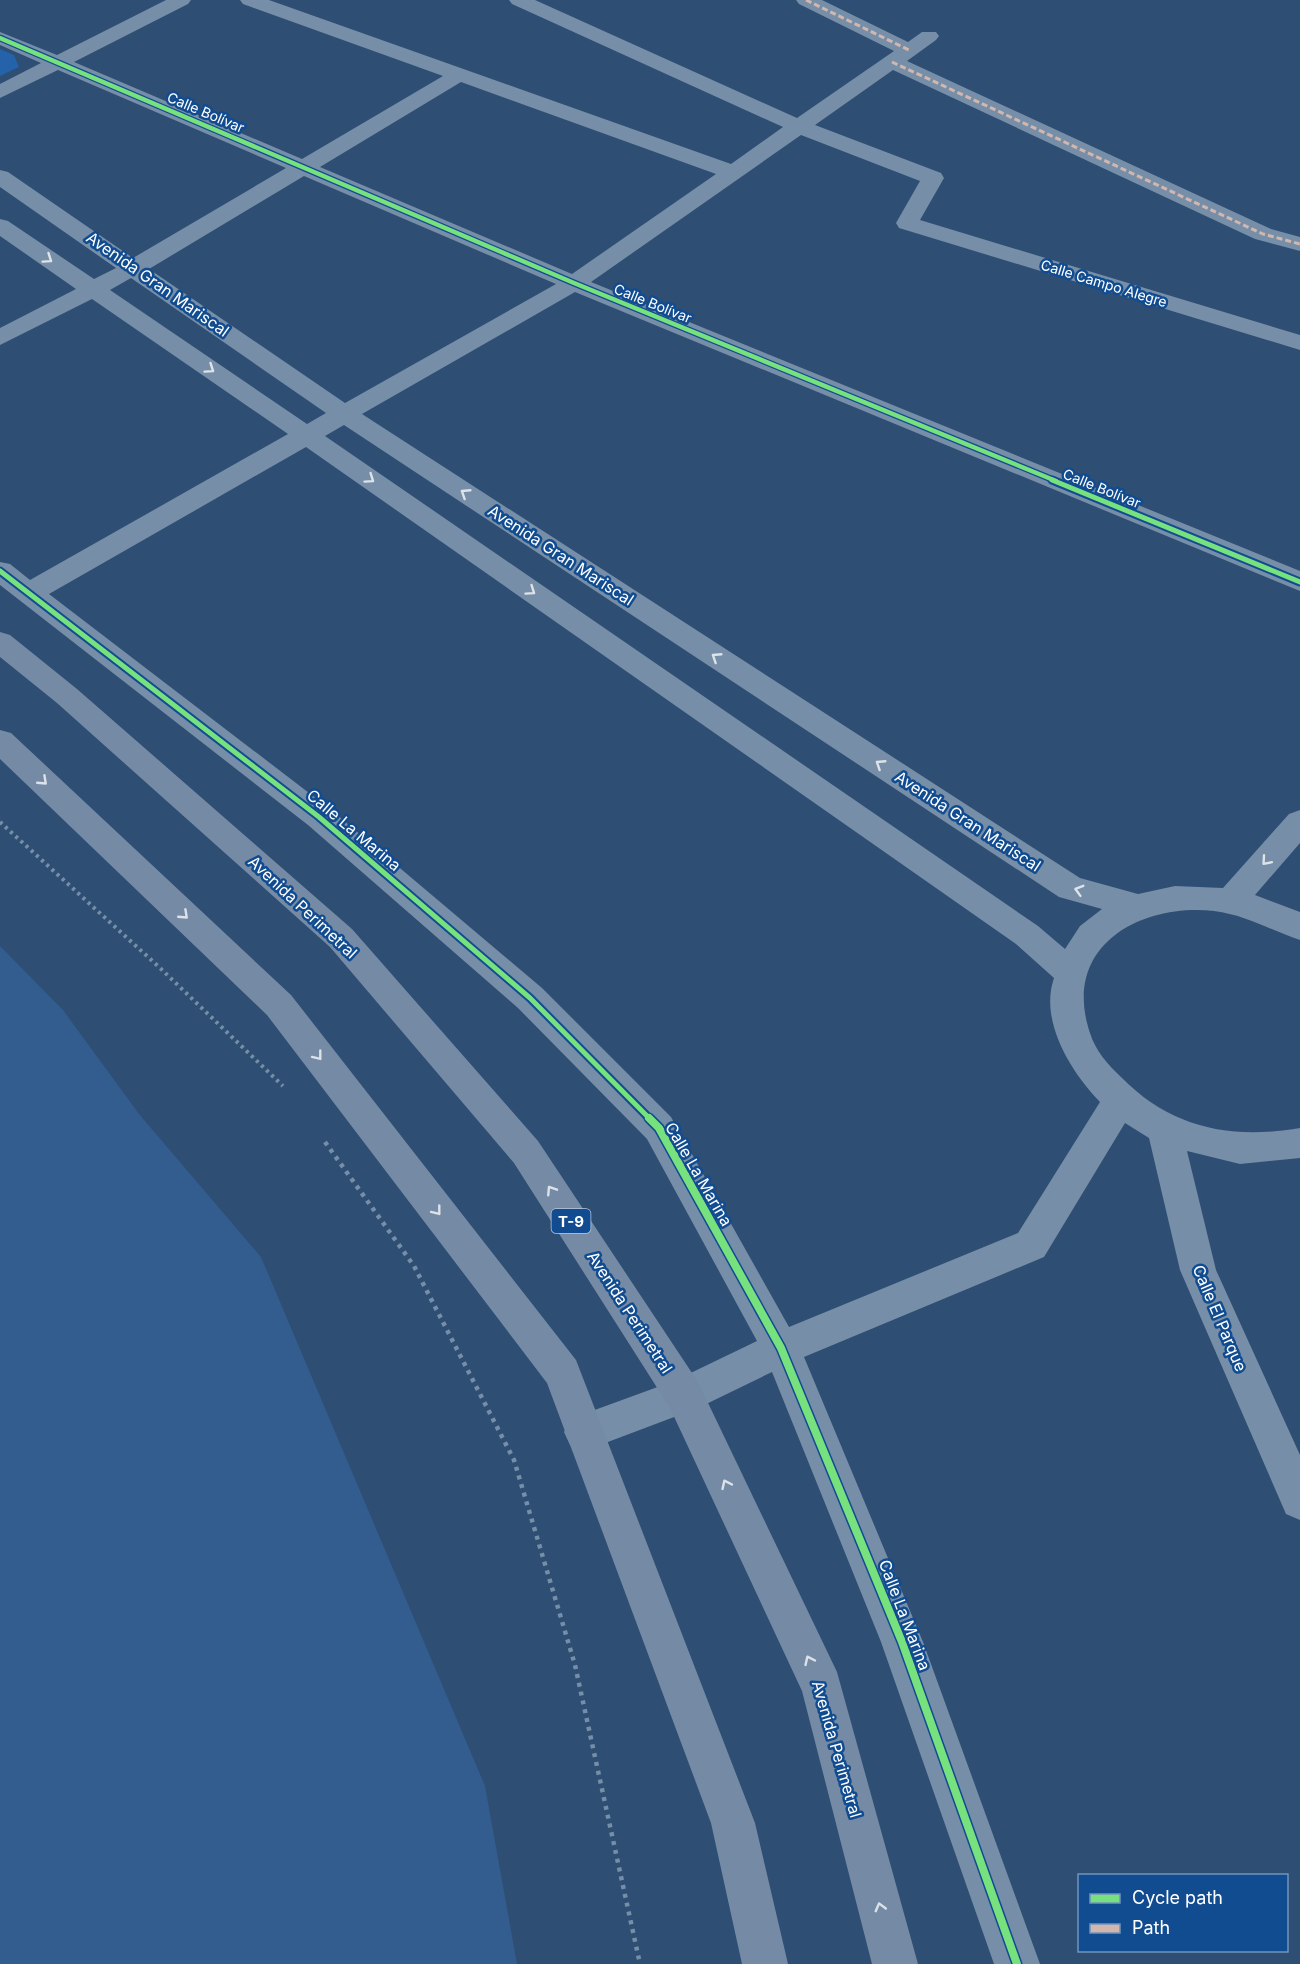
<svg xmlns="http://www.w3.org/2000/svg" width="1300" height="1964" font-family="Inter,sans-serif">
<style>
.green{fill:#2463a9}
.water{fill:#335d8e}
.lines{fill:none;stroke-linecap:round;stroke-linejoin:round}
.path-far1{stroke:#768ea7;stroke-width:4;stroke-dasharray:3 4;stroke-linecap:butt}
.path{stroke:#768ea7;stroke-width:4.5;stroke-dasharray:4 5;stroke-linecap:butt}
.minor{fill:#768ea7;fill-rule:evenodd}
.major{fill:#758ba5;fill-rule:evenodd}
.quiet{stroke:#d1b7ad;stroke-width:3;stroke-dasharray:6 3;stroke-linecap:butt}
.cycleway-far2-casing{stroke:#114c91;stroke-width:7}
.cycleway-far1-casing{stroke:#114c91;stroke-width:9}
.cycleway-casing{stroke:#114c91;stroke-width:11}
.cycleway-far2{stroke:#77e17e;stroke-width:4.5}
.cycleway-far1{stroke:#77e17e;stroke-width:5}
.cycleway{stroke:#77e17e;stroke-width:8}
.oneway{stroke:#dde3e9}
.oneway2{stroke:#dce2e8}
.labels{text-anchor:middle;dominant-baseline:central;stroke-width:5;stroke-linejoin:round;paint-order:stroke}
.far-street-label{font-size:14px;fill:#fff;stroke:#114c91}
.shield{fill:#114c91;stroke:#b8c9de;stroke-width:1.5}
.shield-label{font-size:15px;font-weight:bold;fill:#fff}
.street-label{font-size:16px;fill:#fff;stroke:#114c91}
</style>
<rect width="100%" height="100%" fill="#2e4e74"/>
<!-- green -->
<polygon class="green" points="0,49 14,55 19,67 0,76"/>
<!-- water -->
<polygon class="water" points="0,946 63,1010 139,1114 261,1257 485,1786 517,1964 0,1964"/>
<g class="lines">
<!-- path-far1 -->
<polyline class="path-far1" points="0,822 159,967 283,1086"/>
<!-- path -->
<polyline class="path" points="325,1142 414,1266 514,1460 575,1665 640,1964"/>
<!-- minor -->
<path class="minor" d="M166,0H191L188,4L74,62L302,159L443,76L243,4L240,0H269L731,164L783,127L512,4L509,0H535L797,118L894,51L799,4L796,0H822L908,42L922,32H936L939,36L936,40L907,61L1271,229L1300,237V251L1255,239L893,70L815,125L941,173L944,178L920,220L1300,335V350L899,228L896,223L920,181L801,135L591,282L1300,571V591L575,292L362,414L1080,878L1138,894L1175,886L1223,888L1289,814L1300,810V843L1255,895L1300,912V940C1270,930 1246,915 1214,911C1139,903 1061,947 1090,1033C1095,1050 1108,1065 1121,1077C1171,1128 1231,1140 1300,1128V1158L1240,1164L1187,1151L1216,1270L1300,1455V1520L1286,1514L1180,1270L1149,1138L1125,1123L1044,1257L804,1357L923,1642L1040,1964H994L881,1642L772,1372L698,1408L584,1451L570,1445L564,1432L570,1419L674,1381L757,1341L647,1139L518,1008L308,825L0,585V562L10,564L30,580L288,434L92,299L0,345V328L76,289L0,236V219L8,221L94,279L116,268L0,187V170L8,172L133,258L286,168L58,70L0,98V84L41,63L0,45V32L57,55ZM461,82L716,174L572,274L320,167ZM304,176L556,284L345,403L149,269ZM131,278L326,413L307,424L110,290ZM344,425L1059,897L1102,909L1080,926L1065,949L1038,926L325,436ZM306,447L1016,944L1054,978C1039,1021 1071,1072 1100,1102L1018,1233L789,1327L671,1117L542,988L330,809L49,594Z"/>
<!-- major -->
<g class="major">
<polygon points="0,632 10,635 77,689 352,929 538,1141 698,1382 837,1672 918,1964 872,1964 802,1691 670,1408 514,1163 330,947 57,703 0,657"/>
<polygon points="0,730 11,733 291,995 576,1360 755,1823 788,1964 742,1964 711,1823 547,1383 267,1015 0,759"/>
</g>
<!-- quiet -->
<g class="quiet">
<polyline points="806,0 909,50"/>
<polyline points="892,62 1263,234 1300,244"/>
</g>
<defs>
<polyline id="cycleway-far2" points="0,38 574,283 1056,481"/>
<g id="cycleway-far1">
<polyline points="1052,480 1300,582"/>
<polyline points="0,571 319,817 530,998 650,1119"/>
</g>
<polyline id="cycleway" points="649,1118 659,1128 781,1348 902,1642 1017,1964"/>
</defs>
<!-- cycleway-far2 casing -->
<use href="#cycleway-far2" class="cycleway-far2-casing"/>
<!-- cycleway-far1 casing -->
<use href="#cycleway-far1" class="cycleway-far1-casing"/>
<!-- cycleway casing -->
<use href="#cycleway" class="cycleway-casing"/>
<!-- cycleway-far2 -->
<use href="#cycleway-far2" class="cycleway-far2"/>
<!-- cycleway-far1 -->
<use href="#cycleway-far1" class="cycleway-far1"/>
<!-- cycleway -->
<use href="#cycleway" class="cycleway"/>
</g>
<!-- one-way arrows -->
<defs><path id="oneway-chevron" d="M-2-3.5L2.5 0L-2 3.5" fill="none" stroke-width="1.6" stroke-linecap="round" stroke-linejoin="round" transform="scale(1.5)"/></defs>
<g class="oneway">
<use href="#oneway-chevron" transform="translate(48 259) rotate(34)"/>
<use href="#oneway-chevron" transform="translate(210 369) rotate(34)"/>
<use href="#oneway-chevron" transform="translate(370 479) rotate(35)"/>
<use href="#oneway-chevron" transform="translate(465 493) rotate(-147)"/>
<use href="#oneway-chevron" transform="translate(531 591) rotate(35)"/>
<use href="#oneway-chevron" transform="translate(716 657) rotate(-147)"/>
<use href="#oneway-chevron" transform="translate(880 764) rotate(-147)"/>
<use href="#oneway-chevron" transform="translate(1266 861) rotate(131)"/>
<use href="#oneway-chevron" transform="translate(1079 890) rotate(-164)"/>
</g>
<g class="oneway2">
<use href="#oneway-chevron" transform="translate(43 781) rotate(43)"/>
<use href="#oneway-chevron" transform="translate(184 915) rotate(43)"/>
<use href="#oneway-chevron" transform="translate(318 1056) rotate(52)"/>
<use href="#oneway-chevron" transform="translate(551 1190) rotate(-123)"/>
<use href="#oneway-chevron" transform="translate(437 1211) rotate(52)"/>
<use href="#oneway-chevron" transform="translate(726 1484) rotate(-115)"/>
<use href="#oneway-chevron" transform="translate(809 1660) rotate(-115)"/>
<use href="#oneway-chevron" transform="translate(880 1907) rotate(-105)"/>
</g>
<g class="labels">
<!-- far-street labels -->
<g class="far-street-label">
<text transform="translate(206 112) rotate(23)">Calle Bolívar</text>
<text transform="translate(1104 283) rotate(17)">Calle Campo Alegre</text>
<text transform="translate(653 303) rotate(22)">Calle Bolívar</text>
<text transform="translate(1102 488) rotate(22)">Calle Bolívar</text>
</g>
<!-- shield labels -->
<rect class="shield" x="551.5" y="1209" width="39" height="24" rx="4.5"/>
<g class="shield-label">
<text x="571" y="1221">T-9</text>
</g>
<!-- street labels -->
<g class="street-label">
<text transform="translate(158 284) rotate(35)">Avenida Gran Mariscal</text>
<text transform="translate(561 555) rotate(33)">Avenida Gran Mariscal</text>
<text transform="translate(968 821) rotate(33)">Avenida Gran Mariscal</text>
<text transform="translate(354 830) rotate(40)">Calle La Marina</text>
<text transform="translate(303 907) rotate(43)">Avenida Perimetral</text>
<text transform="translate(699 1174) rotate(60)">Calle La Marina</text>
<text transform="translate(630 1312) rotate(57)">Avenida Perimetral</text>
<text transform="translate(1220 1318) rotate(67)">Calle El Parque</text>
<text transform="translate(905 1615) rotate(69)">Calle La Marina</text>
<text transform="translate(837 1749) rotate(74)">Avenida Perimetral</text>
</g>
</g>
<!-- legend -->
<rect x="1078" y="1874" width="210" height="78" fill="#114c91" stroke="#7094bd" stroke-width="1.5"/>
<rect x="1090" y="1894" width="30" height="9" fill="#77e17e" stroke="#7094bd" stroke-width="1.5"/>
<text x="1132" y="1904" font-size="18" fill="#ffffff">Cycle path</text>
<rect x="1090" y="1924" width="30" height="9" fill="#d1b7ad" stroke="#7094bd" stroke-width="1.5"/>
<text x="1132" y="1934" font-size="18" fill="#ffffff">Path</text>
</svg>
